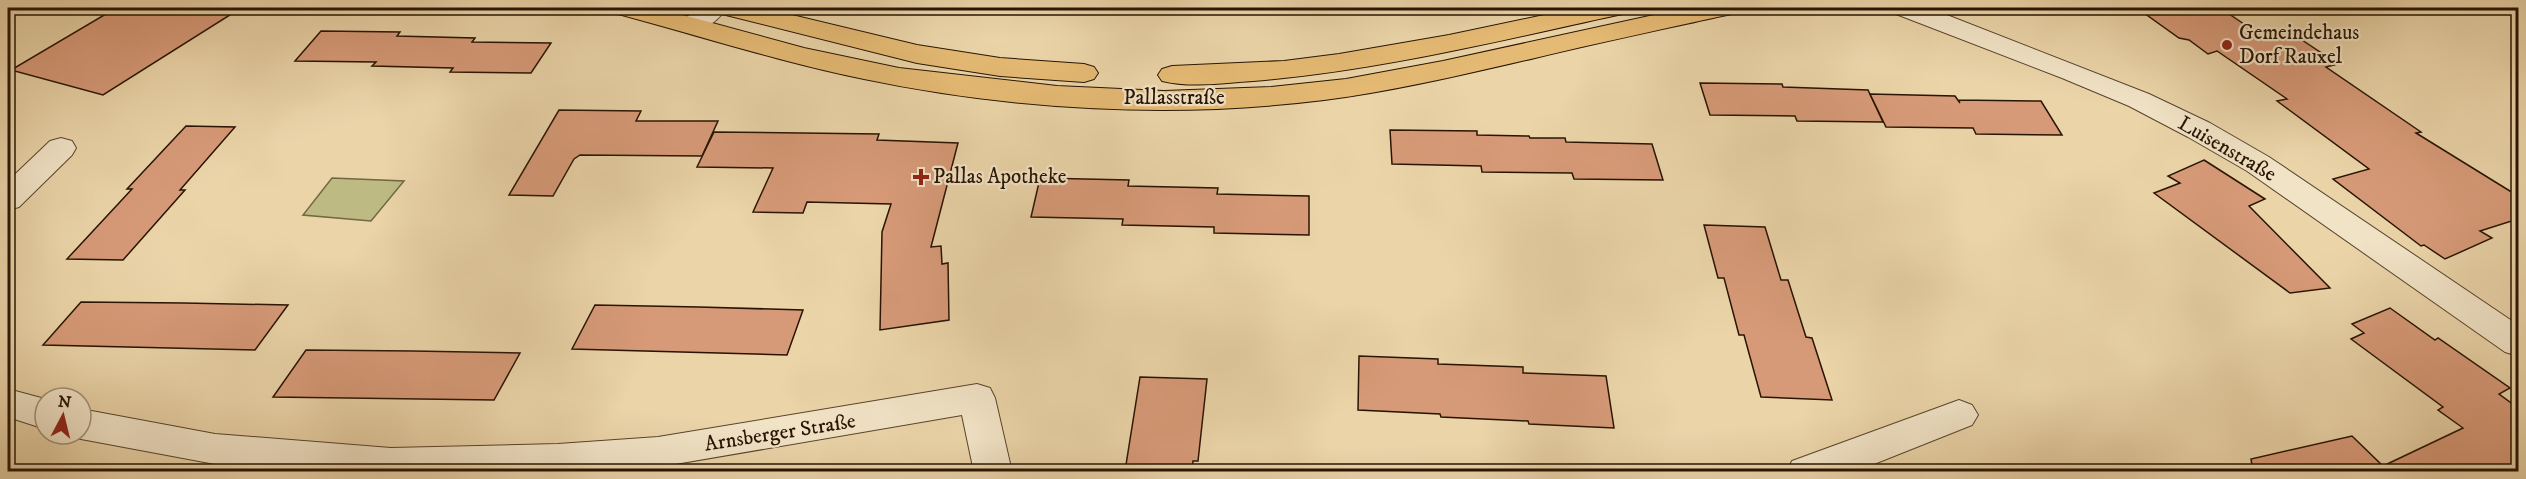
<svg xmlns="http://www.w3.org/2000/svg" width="2526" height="479" font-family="'IM FELL DW Pica',serif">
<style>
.green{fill:#bdbb83;stroke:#726843;stroke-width:1.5}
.building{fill:#d79a78;stroke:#281403;stroke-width:1.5}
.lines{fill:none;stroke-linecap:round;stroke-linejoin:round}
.minor-casing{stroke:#58442c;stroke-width:2}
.major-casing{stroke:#281403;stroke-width:2}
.minor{fill:#f1e3c6;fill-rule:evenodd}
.major{fill:#e5ba74;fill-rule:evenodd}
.poi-dot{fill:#8f2418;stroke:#f1e3c6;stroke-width:2}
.labels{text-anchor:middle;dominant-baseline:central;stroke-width:4.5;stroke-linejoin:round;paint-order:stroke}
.poi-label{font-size:21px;fill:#281403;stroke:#f1e3c6;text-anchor:start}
.street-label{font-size:21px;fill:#281403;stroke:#f1e3c6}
</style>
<rect width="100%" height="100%" fill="#ead4a8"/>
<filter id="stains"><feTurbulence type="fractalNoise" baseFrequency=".00333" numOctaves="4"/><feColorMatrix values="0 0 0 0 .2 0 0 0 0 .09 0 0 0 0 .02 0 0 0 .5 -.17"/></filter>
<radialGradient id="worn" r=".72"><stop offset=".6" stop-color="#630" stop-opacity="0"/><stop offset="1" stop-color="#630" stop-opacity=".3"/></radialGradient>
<!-- green -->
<polygon class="green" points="332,178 404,181 371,221 303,215"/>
<!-- building -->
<g class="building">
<polygon points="116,8 241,8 103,95 11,70"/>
<polygon points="2137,8 2220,8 2262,36 2287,30 2338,64 2326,67 2421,132 2416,133 2518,196 2518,219 2480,231 2492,238 2445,259 2424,245 2421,246 2333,179 2369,169 2277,101 2287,99 2217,51 2208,54 2189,40 2179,38"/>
<polygon points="321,31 400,32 397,36 475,38 472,42 551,43 531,73 450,72 453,68 372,66 376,62 295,61"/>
<polygon points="1700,83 1782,84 1783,87 1868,90 1883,122 1797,121 1795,116 1710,115"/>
<polygon points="1870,94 1955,96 1960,103 1958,100 2041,101 2062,135 1976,134 1973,128 1886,127"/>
<polygon points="559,110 641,111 636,121 718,121 702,156 580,155 574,159 553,196 509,195"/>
<polygon points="186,126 235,127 180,190 185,190 123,260 67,259 132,189 127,189"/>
<polygon points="1390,130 1477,131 1477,135 1529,136 1530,138 1565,138 1566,142 1652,144 1663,180 1574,179 1572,173 1482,172 1481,166 1392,164"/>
<polygon points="714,132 879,134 877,140 958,143 931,247 941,246 942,264 948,263 949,320 880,330 882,232 891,204 807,202 803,213 753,212 773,168 697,167"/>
<polygon points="2204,160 2265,199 2249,206 2330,288 2290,293 2154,193 2180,183 2168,176"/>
<polygon points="1040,178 1129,180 1128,186 1218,188 1217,194 1309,196 1309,235 1214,233 1214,227 1122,225 1123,219 1031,217"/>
<polygon points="1704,225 1765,227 1781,280 1788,280 1806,337 1812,338 1832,400 1761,397 1744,335 1739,335 1724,278 1718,278"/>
<polygon points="81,302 184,303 288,305 255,350 43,345"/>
<polygon points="595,305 699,307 803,310 787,355 572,349"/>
<polygon points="2390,308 2435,340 2438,338 2510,388 2499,394 2518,408 2518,471 2253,471 2251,459 2352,436 2383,466 2463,428 2438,410 2443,407 2351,339 2364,333 2352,324"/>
<polygon points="306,350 413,351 520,353 494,400 273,397"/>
<polygon points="1359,356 1438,359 1438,364 1523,367 1523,373 1606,376 1614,428 1529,424 1528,421 1441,417 1440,414 1358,410"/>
<polygon points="1140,377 1207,379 1198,461 1193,461 1192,471 1125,471"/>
</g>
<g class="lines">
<defs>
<g id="minor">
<path d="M697,8H727C716,23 700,35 682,31L678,25Z"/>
<polygon points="1892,8 1929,8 2149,94 2210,123 2269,157 2518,325 2518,356 2505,352 2247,171 2188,137 2129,106 2062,78 1896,14"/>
<polygon points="61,138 72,141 76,148 72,155 19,207 8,210 8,181 50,141"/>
<polygon points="977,384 990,388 995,398 1012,472 974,472 962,415 658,467 608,472 297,472 215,464 81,439 67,434 81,434 81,409 215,434 391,448 558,444 658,437"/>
<polygon points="8,389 45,399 45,429 8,417"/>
<polygon points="1959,400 1972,405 1978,415 1972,425 1869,466 1872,472 1787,472 1792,461"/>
</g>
<g id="major">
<path d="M614,8H657L804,48L899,68L1057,86L1164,91L1271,87L1346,79L1443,61L1686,8H1736L1732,14L1722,16C1659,30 1597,43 1535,58C1465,74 1395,91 1324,100C1173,119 1013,110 864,79C781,62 700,36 618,14Z"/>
<polygon points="719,8 763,8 917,45 1000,58 1084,64 1094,67 1098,73 1094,79 1084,82 1000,76 917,63 722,14"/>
<path d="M1577,8H1627L1623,14L1613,16C1494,42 1375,71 1253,81C1224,83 1190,88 1162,81L1158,75L1162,69L1172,66L1284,61L1339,54L1449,35Z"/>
</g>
</defs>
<!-- minor casing -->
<use href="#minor" class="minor-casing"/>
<!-- major casing -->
<use href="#major" class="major-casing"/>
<!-- minor -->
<use href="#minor" class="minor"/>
<!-- major -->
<use href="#major" class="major"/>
</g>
<!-- markers -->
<g class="poi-dot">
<circle cx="2227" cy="45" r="6"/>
<path d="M918 168h6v6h6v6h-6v6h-6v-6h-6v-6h6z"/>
</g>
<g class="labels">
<!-- poi labels -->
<g class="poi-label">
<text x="2239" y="33">Gemeindehaus<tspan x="2239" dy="24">Dorf Rauxel</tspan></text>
<text x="933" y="177">Pallas Apotheke</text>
</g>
<!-- street labels -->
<g class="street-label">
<text x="1174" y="98">Pallasstraße</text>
<text transform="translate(2227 149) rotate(30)">Luisenstraße</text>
<text transform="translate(780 433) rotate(-9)">Arnsberger Straße</text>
</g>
</g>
<!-- margin -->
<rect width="2526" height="479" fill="none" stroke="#ead4a8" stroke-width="30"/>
<rect x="9" y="9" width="2508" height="461" fill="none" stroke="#281403" stroke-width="3"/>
<rect x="15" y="15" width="2496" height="449" fill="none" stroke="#281403" stroke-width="1.5"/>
<!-- north arrow -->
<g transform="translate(63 416) rotate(7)"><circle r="28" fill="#f1e3c6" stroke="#a19078" stroke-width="1.5"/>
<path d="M0-4.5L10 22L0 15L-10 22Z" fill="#8f2418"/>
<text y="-9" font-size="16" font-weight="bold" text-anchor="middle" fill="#281403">N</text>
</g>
<rect width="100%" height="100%" filter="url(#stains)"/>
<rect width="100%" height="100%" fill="url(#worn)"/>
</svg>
